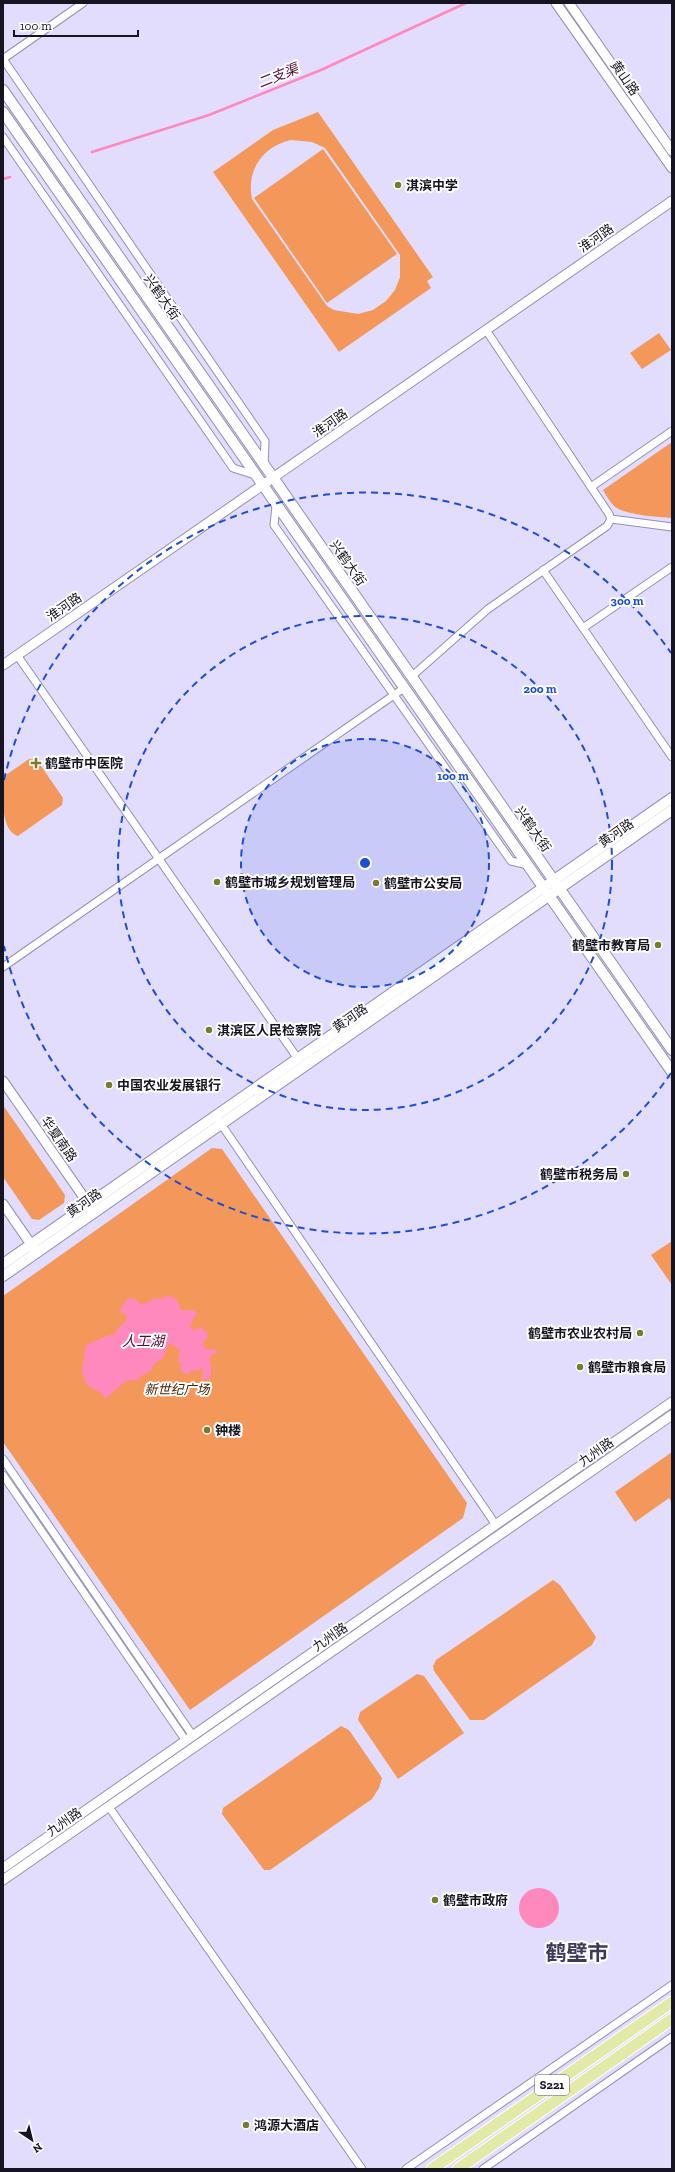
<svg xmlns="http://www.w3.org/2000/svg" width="675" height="2172" font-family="'Zilla Slab','Noto Sans SC',serif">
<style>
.green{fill:#f3985a;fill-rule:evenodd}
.water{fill:#ff88bc}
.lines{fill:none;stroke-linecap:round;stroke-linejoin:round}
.stream{stroke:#ff88bc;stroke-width:2.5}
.minor-casing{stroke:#968fb5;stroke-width:9}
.tertiary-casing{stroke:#968fb5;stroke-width:11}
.secondary-casing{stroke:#968fb5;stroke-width:12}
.primary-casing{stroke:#fff;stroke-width:13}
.minor{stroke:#fff;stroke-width:7}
.tertiary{stroke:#fff;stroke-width:9}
.secondary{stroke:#fff;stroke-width:10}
.primary{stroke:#e3e9a7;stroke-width:11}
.ring{fill:none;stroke:#1d4ed8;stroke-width:2;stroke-dasharray:7 5}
.poi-dot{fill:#767c27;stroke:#fff;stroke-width:1.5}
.labels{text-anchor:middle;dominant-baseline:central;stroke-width:4;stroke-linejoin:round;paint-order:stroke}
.shield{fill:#fff;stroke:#5d5a64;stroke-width:1}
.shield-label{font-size:12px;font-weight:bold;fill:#171422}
.street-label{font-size:13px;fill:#171422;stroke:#fff}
.poi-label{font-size:13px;font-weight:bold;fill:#171422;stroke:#fff;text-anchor:start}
.park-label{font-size:13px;font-style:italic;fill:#4c2303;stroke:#fff}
.water-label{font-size:14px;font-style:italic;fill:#550b33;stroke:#fff}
.town-label{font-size:21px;font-weight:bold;fill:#3f3858;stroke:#fff}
.centre{fill:#1d4ed8;stroke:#fff;stroke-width:2}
.ring-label{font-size:12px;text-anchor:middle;font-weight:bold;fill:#1d4ed8;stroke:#fff;stroke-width:4;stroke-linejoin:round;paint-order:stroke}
</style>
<rect width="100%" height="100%" fill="#e2dcfd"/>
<!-- green -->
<g class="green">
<path d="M318,112L433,277L427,281L431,288L339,352L213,172L273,130ZM291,140L312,142L325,148L400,255V277L395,290L386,301L373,310L358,314L334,310L327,306L252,199C246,170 263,146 291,140Z"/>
<polygon points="323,149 397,254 327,303 254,198"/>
<polygon points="659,333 671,350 642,369 630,353"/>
<path d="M672,442V518C658,517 624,515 614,506C609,501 606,495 603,490Z"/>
<path d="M29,759L37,760L63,798L62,805L18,836C0,830 3,795 3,777Z"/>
<polygon points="3,1105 65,1195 64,1203 39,1220 32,1219 3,1177"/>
<polygon points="212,1148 222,1149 467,1503 463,1518 190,1710 3,1442 3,1296"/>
<polygon points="672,1241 672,1285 651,1255"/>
<polygon points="672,1452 672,1503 669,1498 635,1522 615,1492"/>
<polygon points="553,1580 560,1585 596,1637 592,1645 484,1720 470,1720 434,1671 433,1666 436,1660"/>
<polygon points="417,1674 424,1676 464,1733 398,1779 358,1720 360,1712"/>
<polygon points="341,1726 349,1730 382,1778 379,1788 372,1799 270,1870 264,1870 222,1814 223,1808"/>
</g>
<!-- water -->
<g class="water">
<polygon points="167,1295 177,1300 181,1310 193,1310 197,1313 190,1326 194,1331 201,1326 203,1331 208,1332 207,1338 203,1342 205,1349 218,1350 215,1354 211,1355 209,1360 211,1363 211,1376 208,1380 201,1378 204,1370 202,1368 197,1371 191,1371 188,1374 180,1372 182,1363 178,1363 180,1350 169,1343 163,1358 154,1364 151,1371 141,1376 138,1381 135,1379 126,1381 105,1399 101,1393 86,1384 82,1371 86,1345 109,1335 113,1335 122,1324 126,1322 127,1316 119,1311 128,1298 136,1299 140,1304 149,1302 154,1298 162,1299"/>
<circle cx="539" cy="1908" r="20"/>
</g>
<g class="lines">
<!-- stream -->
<g class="stream">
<polyline points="92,152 209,115 321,70 466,3"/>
<polyline points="3,179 10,177"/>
</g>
<defs>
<g id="minor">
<polyline points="3,59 265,441 264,466"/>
<polyline points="3,59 83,3"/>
<polyline points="3,137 233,468 255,475"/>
<polyline points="591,487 672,431"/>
<polyline points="276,506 274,525 511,861 528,865"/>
<polyline points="611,519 672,527"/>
<polyline points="543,570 672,757"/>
<polyline points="583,628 672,567"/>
<polyline points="17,655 298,1059"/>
<polyline points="411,677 488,609 607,526 611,519 609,514 486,330"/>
<polyline points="3,967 404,688"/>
<polyline points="219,1121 496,1525"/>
<polyline points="3,1459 193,1736"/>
<polyline points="3,1475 186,1741"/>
<polyline points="109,1807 362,2169"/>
<polyline points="406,2169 672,1985"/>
<polyline points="483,2169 672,2037"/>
</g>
<g id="tertiary">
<polyline points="556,3 672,168"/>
<polyline points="569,3 672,151"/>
<polyline points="3,665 672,201"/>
<polyline points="3,1081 92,1209"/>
<polyline points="3,1204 35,1250"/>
<polyline points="3,1868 672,1402"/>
<polyline points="3,1880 672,1415"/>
</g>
<g id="secondary">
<polyline points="3,90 672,1050"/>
<polyline points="3,112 672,1072"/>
<polyline points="3,1264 672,798"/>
<polyline points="3,1276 672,810"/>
</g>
<g id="primary">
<polyline points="432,2169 672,2002"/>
<polyline points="458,2169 672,2019"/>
</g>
</defs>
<!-- minor casing -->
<use href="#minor" class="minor-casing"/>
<!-- tertiary casing -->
<use href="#tertiary" class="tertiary-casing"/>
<!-- secondary casing -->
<use href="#secondary" class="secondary-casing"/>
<!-- primary casing -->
<use href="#primary" class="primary-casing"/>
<!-- minor -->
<use href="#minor" class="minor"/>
<!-- tertiary -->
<use href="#tertiary" class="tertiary"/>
<!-- secondary -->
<use href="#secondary" class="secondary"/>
<!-- primary -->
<use href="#primary" class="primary"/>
</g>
<!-- distance rings -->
<circle cx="365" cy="863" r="124" fill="#1d4ed8" fill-opacity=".12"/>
<g class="ring">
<circle cx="365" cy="863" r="124"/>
<circle cx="365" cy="863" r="247"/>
<path d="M671 1073A371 371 0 0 1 4 946M4 780A371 371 0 0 1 671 653"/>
</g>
<!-- markers -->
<g class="poi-dot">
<circle cx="398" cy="185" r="4"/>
<path d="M34 757h4v4h4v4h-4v4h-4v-4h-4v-4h4z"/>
<circle cx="217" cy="882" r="4"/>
<circle cx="376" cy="883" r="4"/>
<circle cx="658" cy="945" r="4"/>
<circle cx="209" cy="1030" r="4"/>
<circle cx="109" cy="1085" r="4"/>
<circle cx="626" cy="1174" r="4"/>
<circle cx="640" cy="1333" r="4"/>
<circle cx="580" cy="1367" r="4"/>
<circle cx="207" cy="1430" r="4"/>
<circle cx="435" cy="1900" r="4"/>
<circle cx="246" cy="2125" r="4"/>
</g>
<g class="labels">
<!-- shield labels -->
<rect class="shield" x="535" y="2075" width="34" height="20" rx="3"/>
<g class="shield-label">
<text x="552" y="2085">S221</text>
</g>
<!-- street labels -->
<g class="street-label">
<text transform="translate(625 78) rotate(55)">黄山路</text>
<text transform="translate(596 238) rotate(-35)">淮河路</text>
<text transform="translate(162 297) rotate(55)">兴鹤大街</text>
<text transform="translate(330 423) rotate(-35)">淮河路</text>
<text transform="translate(348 563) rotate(55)">兴鹤大街</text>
<text transform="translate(64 607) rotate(-35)">淮河路</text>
<text transform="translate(533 829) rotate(55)">兴鹤大街</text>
<text transform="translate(616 833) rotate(-35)">黄河路</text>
<text transform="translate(350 1018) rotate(-35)">黄河路</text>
<text transform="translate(59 1139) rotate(55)">华夏南路</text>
<text transform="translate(84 1203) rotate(-35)">黄河路</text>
<text transform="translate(596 1452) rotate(-35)">九州路</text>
<text transform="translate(330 1637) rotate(-35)">九州路</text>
<text transform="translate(64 1822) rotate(-35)">九州路</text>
</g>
<!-- poi labels -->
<g class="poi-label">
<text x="406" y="185">淇滨中学</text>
<text x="45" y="763">鹤壁市中医院</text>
<text x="225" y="882">鹤壁市城乡规划管理局</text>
<text x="384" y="883">鹤壁市公安局</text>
<text x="650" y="945" text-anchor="end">鹤壁市教育局</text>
<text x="217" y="1030">淇滨区人民检察院</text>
<text x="117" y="1085">中国农业发展银行</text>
<text x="618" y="1174" text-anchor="end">鹤壁市税务局</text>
<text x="632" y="1333" text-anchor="end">鹤壁市农业农村局</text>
<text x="588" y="1367">鹤壁市粮食局</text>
<text x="215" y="1430">钟楼</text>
<text x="443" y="1900">鹤壁市政府</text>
<text x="254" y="2125">鸿源大酒店</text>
</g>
<!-- park labels -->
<g class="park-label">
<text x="177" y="1389">新世纪广场</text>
</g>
<!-- water labels -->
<g class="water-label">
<text transform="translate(278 76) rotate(-22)">二支渠</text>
<text x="143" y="1341">人工湖</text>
</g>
<!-- town labels -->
<g class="town-label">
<text x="577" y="1952">鹤壁市</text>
</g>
</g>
<circle cx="365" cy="863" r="6" class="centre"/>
<g class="ring-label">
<text x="627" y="605">300 m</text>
<text x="540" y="693">200 m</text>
<text x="453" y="780">100 m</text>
</g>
<!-- border -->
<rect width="675" height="2172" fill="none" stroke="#171422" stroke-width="8"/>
<!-- north arrow -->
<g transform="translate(32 2140) rotate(145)" stroke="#ffffff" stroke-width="3" paint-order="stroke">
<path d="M0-3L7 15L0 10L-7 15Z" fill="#171422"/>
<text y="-6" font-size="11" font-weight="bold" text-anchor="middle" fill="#171422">N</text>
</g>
<!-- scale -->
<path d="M14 30v6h124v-6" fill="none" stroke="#171422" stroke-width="2"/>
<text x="20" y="30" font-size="12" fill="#171422" stroke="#ffffff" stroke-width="3" paint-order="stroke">100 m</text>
</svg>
